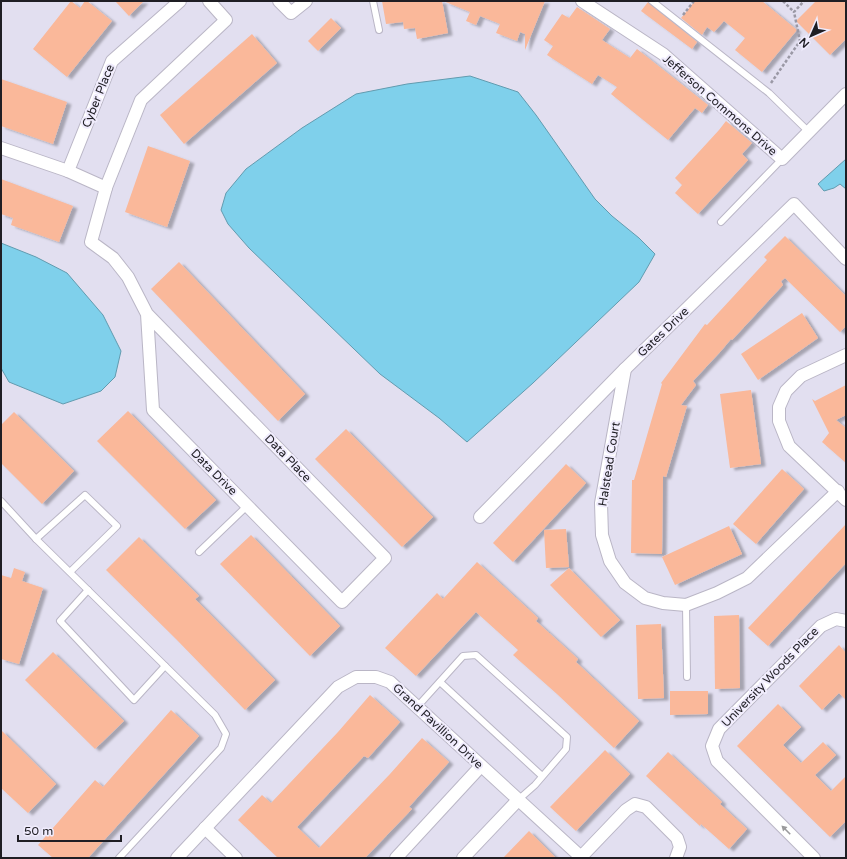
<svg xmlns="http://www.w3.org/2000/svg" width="847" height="859" font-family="'Varela Round',sans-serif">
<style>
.water{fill:#7fd0eb;stroke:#629baf}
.building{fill:#fab89a;filter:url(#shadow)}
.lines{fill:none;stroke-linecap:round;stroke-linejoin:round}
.service-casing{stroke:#bab6c6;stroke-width:8}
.minor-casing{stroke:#bab6c6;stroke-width:14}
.path{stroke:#9a98a5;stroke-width:2.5;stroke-dasharray:3 2;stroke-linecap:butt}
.service{stroke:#fff;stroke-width:6}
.minor{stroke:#fff;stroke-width:12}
.oneway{fill:#9a9a9c}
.labels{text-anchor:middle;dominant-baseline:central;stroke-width:4;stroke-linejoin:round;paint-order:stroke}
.street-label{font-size:12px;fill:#1f1e24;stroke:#f0ecfd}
</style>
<defs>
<filter id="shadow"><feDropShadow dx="4.5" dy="2.5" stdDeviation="1" flood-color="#0004"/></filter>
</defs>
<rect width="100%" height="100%" fill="#e2dff0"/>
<!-- water -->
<g class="water">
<polygon points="470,76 518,92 536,115 595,199 612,216 639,238 655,254 639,282 533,383 467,442 439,418 380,374 249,248 228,224 221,210 226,193 246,169 302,128 356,94 407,84"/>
<polygon points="846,159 846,189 840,184 834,188 824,191 818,184"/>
<polygon points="1,243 36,257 67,273 103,315 121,351 115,377 101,391 63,404 9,382 1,368"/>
</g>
<!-- building -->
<g class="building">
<polygon points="71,1 80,8 85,1 87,1 112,21 67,77 33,49"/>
<polygon points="115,1 144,1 129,16"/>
<polygon points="382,1 442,1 448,33 417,39 415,28 404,29 403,22 386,24"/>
<polygon points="443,1 545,1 525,50 525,34 520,32 517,41 496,33 500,24 480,16 476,25 466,21 470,12"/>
<polygon points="695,1 762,1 797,30 762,72 735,50 745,38 724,21 714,32 707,27 702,35 681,18"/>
<polygon points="816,1 846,1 846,39 830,55 796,21"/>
<polygon points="648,2 697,42 692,49 641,11"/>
<polygon points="577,7 610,29 602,40 630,58 637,49 708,105 702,113 695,108 668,140 611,94 617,87 598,75 592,84 547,55 553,46 544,40 562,14 569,18"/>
<polygon points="331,18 341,28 318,51 308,41"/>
<polygon points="252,34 277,63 184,144 160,115"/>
<polygon points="1,79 67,102 53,144 1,126"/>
<polygon points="726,121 752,143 742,154 748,160 698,214 675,193 682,185 675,178 719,130"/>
<polygon points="148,146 190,161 167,227 125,212"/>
<polygon points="1,179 73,206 59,242 11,225 13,218 1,214"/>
<polygon points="785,236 846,296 846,326 840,332 785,278 781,281 783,285 732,340 731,339 721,351 693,381 696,385 681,405 687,406 666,477 663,476 662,554 631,553 632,480 634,480 662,384 661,383 705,324 707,325 767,260 764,257"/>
<polygon points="179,262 305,394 278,421 151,289"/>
<polygon points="802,313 818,338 758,380 741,354"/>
<polygon points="846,385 846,415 836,420 846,428 846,463 822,442 829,433 812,399 815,401"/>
<polygon points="751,390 761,464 730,468 720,394"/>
<polygon points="128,411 216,500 185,529 97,441"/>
<polygon points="14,412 74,471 42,504 1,463 1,425"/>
<polygon points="346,429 433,517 402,547 315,459"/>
<polygon points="566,464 586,483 513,562 493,543"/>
<polygon points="782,469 804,489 756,544 733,524"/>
<polygon points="846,524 846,563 768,646 748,628"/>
<polygon points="729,526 742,554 675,585 662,557"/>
<polygon points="566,529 569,567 546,568 544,530"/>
<polygon points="251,535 340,626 310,656 220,564"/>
<polygon points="139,537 199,596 195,599 275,680 245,710 176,639 106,570"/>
<polygon points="477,562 538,618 536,621 578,659 576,662 639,721 614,748 557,694 513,655 518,650 476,612 416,676 385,648 437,593 443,599"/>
<polygon points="14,568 25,572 22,581 43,588 19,664 1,659 1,575 11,578"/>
<polygon points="569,568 620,620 601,637 550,585"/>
<polygon points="739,615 740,688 715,689 714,616"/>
<polygon points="661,624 664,698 638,699 636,625"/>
<polygon points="839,645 846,653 846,700 839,693 822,710 799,686"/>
<polygon points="53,652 124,721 95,749 25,680"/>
<polygon points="670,691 708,691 708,714 670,715"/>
<polygon points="370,695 400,722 368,758 364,756 297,827 319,848 390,774 422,738 449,762 409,807 412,809 365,858 278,858 238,820 262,795 271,803 338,732"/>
<polygon points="778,704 801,727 783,745 801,763 823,742 836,755 815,775 831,791 846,776 846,821 830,837 737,746"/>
<polygon points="171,710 199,736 88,858 53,858 38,845 95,780 103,787"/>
<polygon points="1,730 56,784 28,813 1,788"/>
<polygon points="605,750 630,774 576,831 550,807"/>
<polygon points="668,752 722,802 720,804 747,829 729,849 701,824 700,826 646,776"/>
<polygon points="529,831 556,858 503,858"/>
</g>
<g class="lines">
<defs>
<g id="service">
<polyline points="373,1 379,30"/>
<polyline points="652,1 769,93 809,132"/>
<polyline points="721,222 782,159"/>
<polyline points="1,501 36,539 215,715 226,734 221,748 119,858"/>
<polyline points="36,539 85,495 117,526 70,572"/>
<polyline points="199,552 247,506"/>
<polyline points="88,590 60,621 134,700 165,666"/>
<polyline points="686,605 687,677"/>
<polyline points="440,682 542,776"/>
<polyline points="417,707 463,656 476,655 567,737 566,749 535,785 518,800"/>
</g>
<g id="minor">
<polyline points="279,1 291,13 306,1"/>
<polyline points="582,1 663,54 782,159 846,94"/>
<polyline points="1,148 68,171"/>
<polyline points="105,190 141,100 226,20 209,1"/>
<polyline points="147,314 153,410 342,602 385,558 147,314 128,277 113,258 91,242 106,188 68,171 112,61 180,1"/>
<polyline points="846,355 801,376 786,391 779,407 779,421 789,446 846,500"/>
<polyline points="625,369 601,503 602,535 610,561 625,583 645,598 663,603 686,605 717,593 747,578 838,491"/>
<polyline points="480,517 625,369 794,204 846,259"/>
<polyline points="205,828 236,858"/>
<polyline points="581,857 626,810 635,804 646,807 677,838 680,847 676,858"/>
<polyline points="177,858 338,687 356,677 376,677 390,682 582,858"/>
<polyline points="396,858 481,766"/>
<polyline points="463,858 518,800"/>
<polyline points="814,858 717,761 712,746 719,729 821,626 836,619 846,621"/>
</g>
</defs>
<!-- service casing -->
<use href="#service" class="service-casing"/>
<!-- minor casing -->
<use href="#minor" class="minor-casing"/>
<!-- path -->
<g class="path">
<polyline points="783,1 794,12"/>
<polyline points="683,15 694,1"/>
<polyline points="771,83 800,41 794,12 804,1"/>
</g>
<!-- service -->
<use href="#service" class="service"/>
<!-- minor -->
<use href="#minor" class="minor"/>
</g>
<!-- one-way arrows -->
<defs><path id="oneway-solid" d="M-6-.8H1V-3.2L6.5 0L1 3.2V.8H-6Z"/></defs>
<use class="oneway" href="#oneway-solid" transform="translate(786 830) rotate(-135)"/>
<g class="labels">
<!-- street labels -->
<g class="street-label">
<text transform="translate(98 96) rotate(-68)">Cyber Place</text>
<text transform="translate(720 105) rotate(41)">Jefferson Commons Drive</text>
<text transform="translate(663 332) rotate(-44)">Gates Drive</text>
<text transform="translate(288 458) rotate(46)">Data Place</text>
<text transform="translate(609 464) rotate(-81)">Halstead Court</text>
<text transform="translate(214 472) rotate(45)">Data Drive</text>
<text transform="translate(770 677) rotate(-46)">University Woods Place</text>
<text transform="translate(438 726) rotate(43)">Grand Pavillion Drive</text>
</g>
</g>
<!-- border -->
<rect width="847" height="859" fill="none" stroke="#1f1e24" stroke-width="4"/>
<!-- north arrow -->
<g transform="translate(811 36) rotate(225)" stroke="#f0ecfd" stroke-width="3" paint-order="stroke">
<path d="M0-3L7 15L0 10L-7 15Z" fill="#1f1e24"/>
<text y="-6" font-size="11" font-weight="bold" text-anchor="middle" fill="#1f1e24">N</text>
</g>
<!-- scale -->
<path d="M18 835v6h103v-6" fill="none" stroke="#1f1e24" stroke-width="2"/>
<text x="24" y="835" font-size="12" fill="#1f1e24" stroke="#f0ecfd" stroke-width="3" paint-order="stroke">50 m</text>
</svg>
